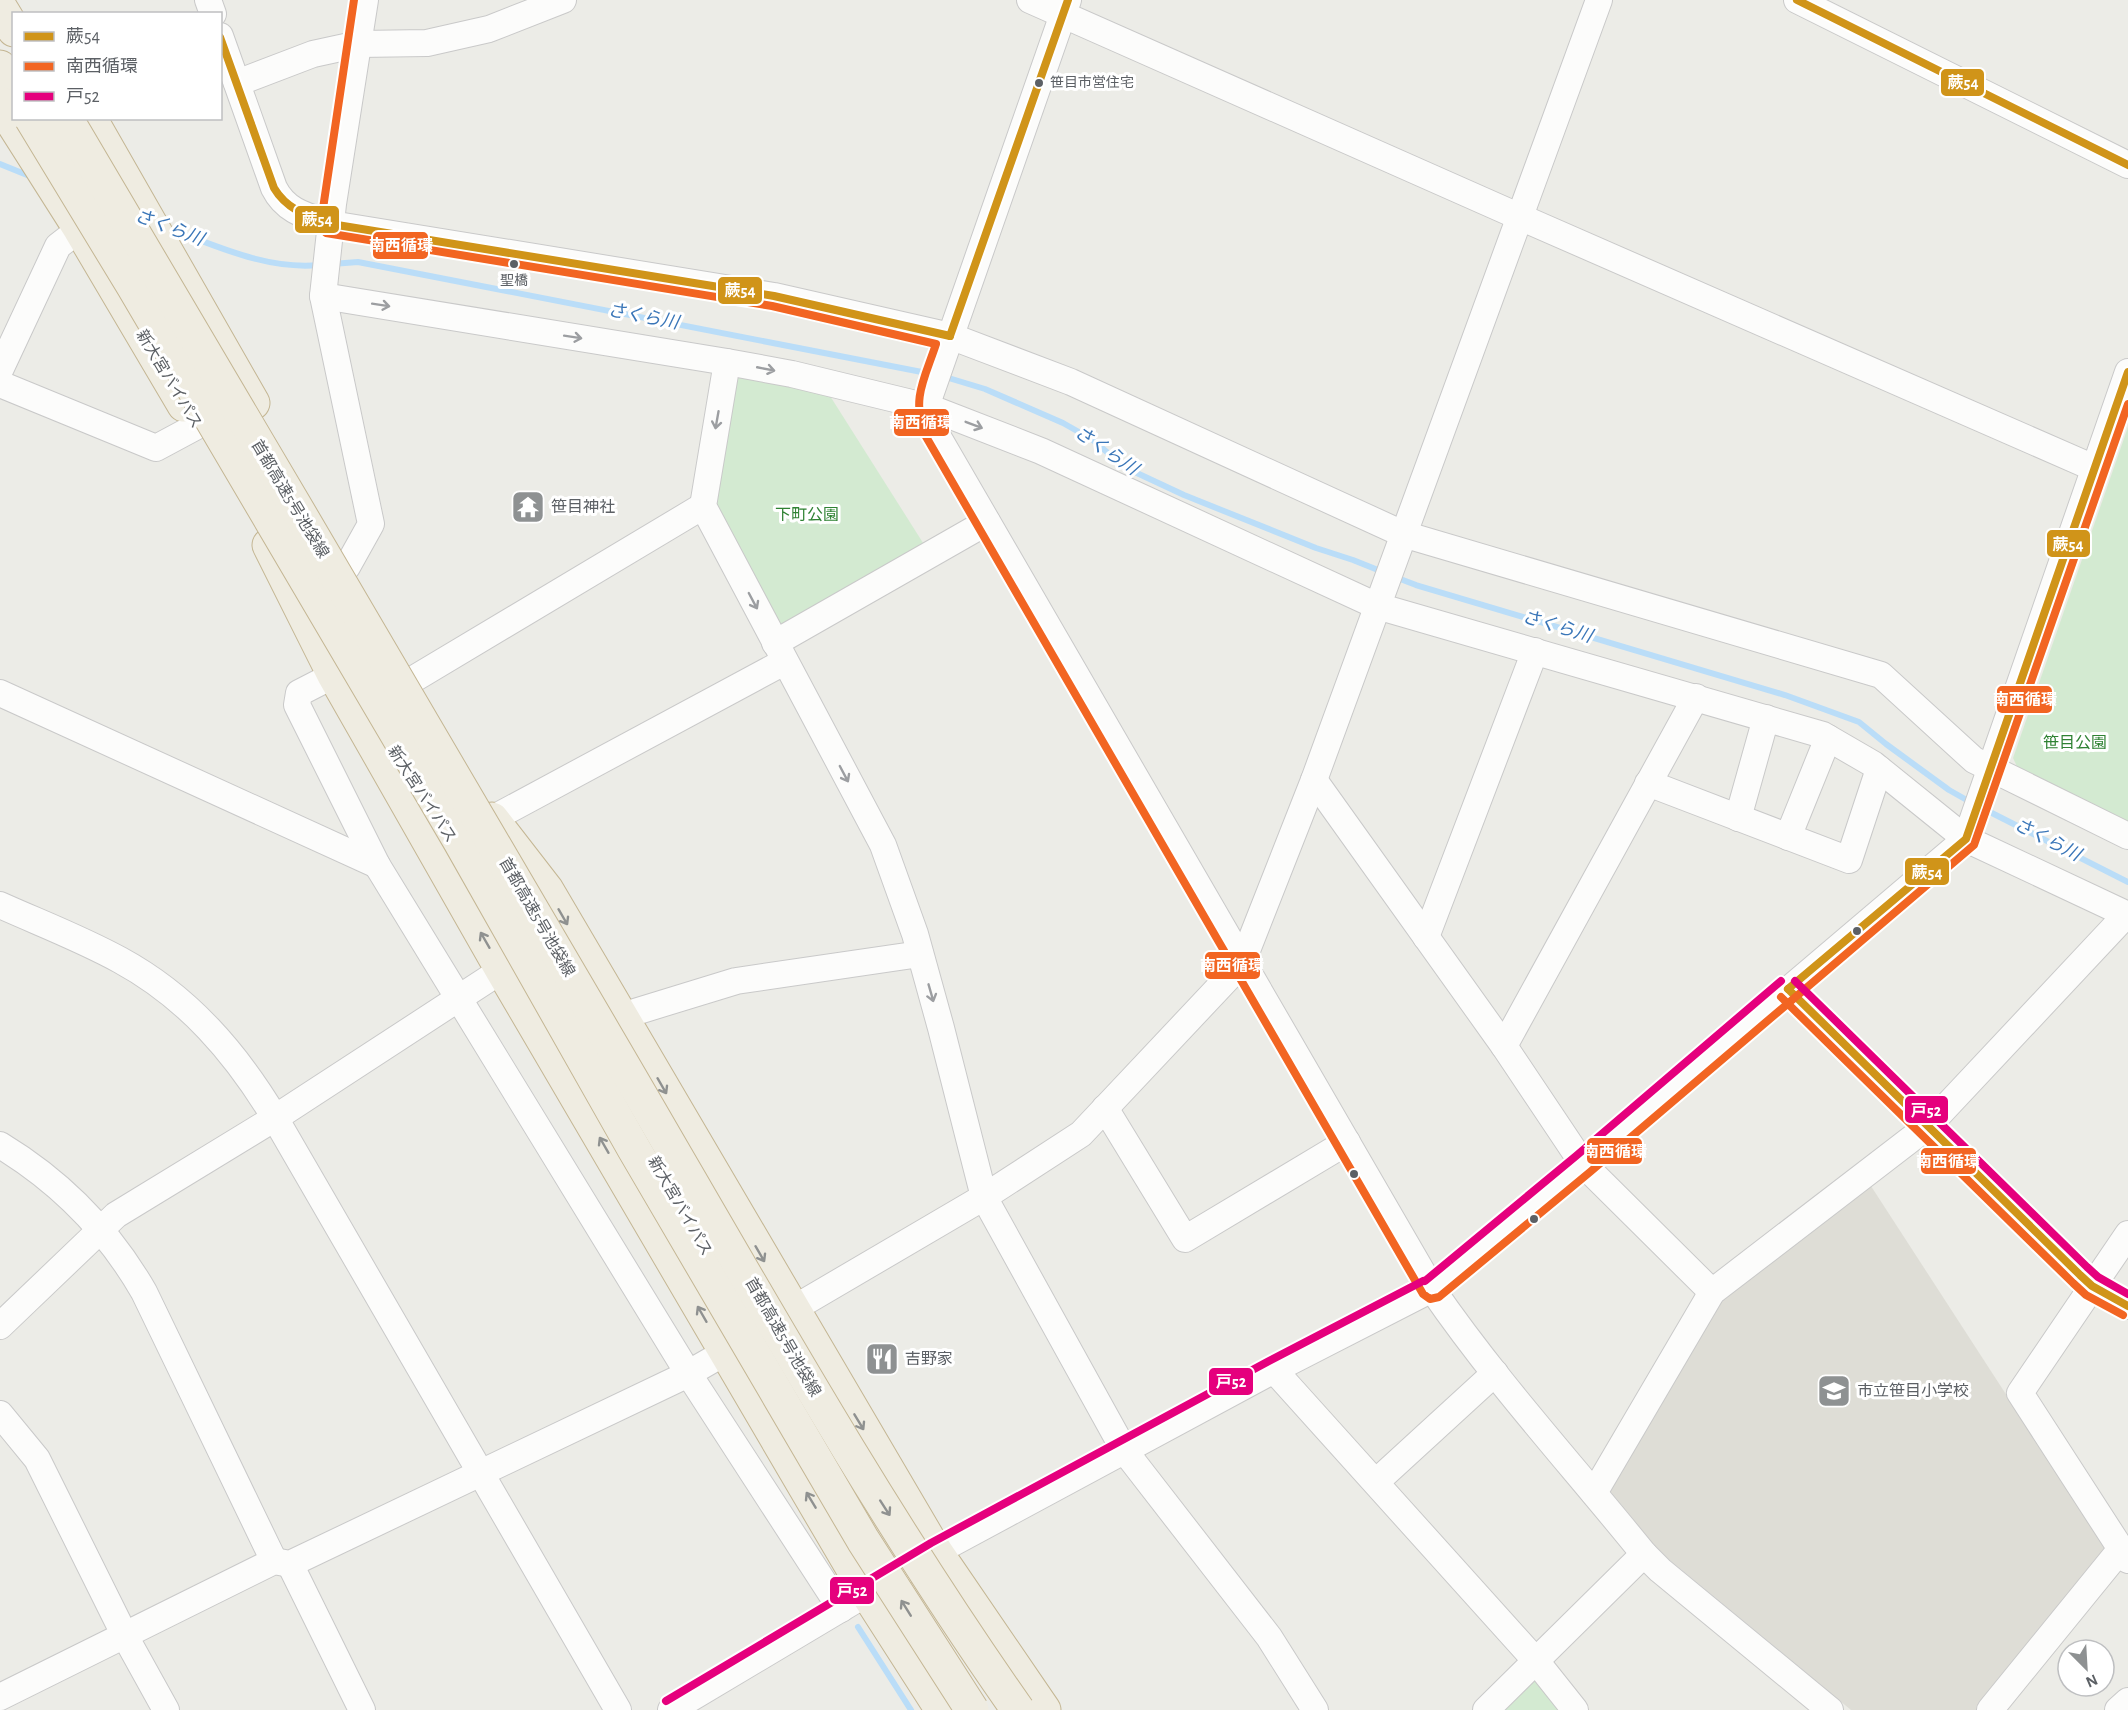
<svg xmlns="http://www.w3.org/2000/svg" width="2128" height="1710" font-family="'Alegreya Sans','Noto Sans JP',sans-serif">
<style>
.education{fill:#deddd6}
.green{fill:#d3ead1}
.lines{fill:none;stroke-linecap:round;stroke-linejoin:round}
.stream{stroke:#baddf8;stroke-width:6}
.minor-casing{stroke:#c9c9c9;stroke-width:28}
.highway-casing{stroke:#c4b693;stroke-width:35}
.minor{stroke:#fcfcfb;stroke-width:26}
.highway{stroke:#efece1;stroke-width:33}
.highway-bridge-casing{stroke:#c4b693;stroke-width:35;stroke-linecap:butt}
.highway-bridge{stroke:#efece1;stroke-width:33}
.bus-1-casing{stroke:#fff;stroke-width:12}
.bus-2-casing{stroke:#fff;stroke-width:12}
.bus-3-casing{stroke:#fff;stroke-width:12}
.bus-1{stroke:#d09419;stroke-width:8}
.bus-2{stroke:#f26522;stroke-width:8}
.bus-3{stroke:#e5007d;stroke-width:8}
.oneway{stroke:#9c9ea1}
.oneway2{stroke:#8f9190}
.bus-dot{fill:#5c6065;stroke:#fff;stroke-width:2}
.labels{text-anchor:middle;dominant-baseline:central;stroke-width:6;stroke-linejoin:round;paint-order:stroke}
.bus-label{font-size:14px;fill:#5c6065;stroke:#fff;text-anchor:start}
.street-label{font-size:16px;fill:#5c6065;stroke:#fff}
.poi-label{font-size:16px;fill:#5c6065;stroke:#fff;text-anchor:start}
.park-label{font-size:16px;fill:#2f8233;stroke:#fff}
.water-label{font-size:18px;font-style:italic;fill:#3a76b8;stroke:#fff}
.line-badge{stroke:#fff;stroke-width:2}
.badge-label{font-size:16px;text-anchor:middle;font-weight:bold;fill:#fff}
</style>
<rect width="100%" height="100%" fill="#ecece7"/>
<!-- education -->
<polygon class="education" points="1869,1183 2107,1550 1979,1710 1851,1710 1654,1547 1609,1493 1608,1484 1718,1298"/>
<!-- green -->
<g class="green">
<polygon points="735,369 825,388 925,546 775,631 709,506"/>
<polygon points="2128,427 2128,825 2022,777 2013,758"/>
<polygon points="1533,1679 1540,1679 1566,1710 1503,1710"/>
</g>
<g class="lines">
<!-- stream -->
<g class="stream">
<polyline points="0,164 32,177"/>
<path d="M168,228C216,246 267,270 319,265"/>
<polyline points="332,264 358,262 932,374"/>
<polyline points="942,376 985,389 1063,423 1093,440 1124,467 1184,495 1316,548 1353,560 1383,572"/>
<polyline points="1395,577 1416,585 1785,695 1859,722 1886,744 1949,790 1972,803"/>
<polyline points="1984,809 2128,882"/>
<polyline points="858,1627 911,1710"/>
</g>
<defs>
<g id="minor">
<polyline points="208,0 213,14"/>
<polyline points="1030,0 1520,217 2094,468"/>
<path d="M1068,0L928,401L930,418L934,430L1432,1289C1496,1382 1573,1466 1644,1554L1660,1570L1830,1710"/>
<polyline points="1797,0 2128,165"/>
<path d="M220,36L274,188C286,212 307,216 331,224L774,296L950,336L1071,382L1403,534L1881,675L1974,760L2128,836"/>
<polyline points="237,83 313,54 359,44 427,43 489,29 563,0"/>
<polyline points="323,296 727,362 792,374 928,407 1041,451 1377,606 1823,735 1873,764 1966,839 2128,915"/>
<polyline points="727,362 703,506 883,845 915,934 941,1028 984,1197 1124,1450 1269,1637 1315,1710"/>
<polyline points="0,370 58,246 80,229"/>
<polyline points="0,384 156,448 197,426"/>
<polyline points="347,567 371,524 323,296 333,204 365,0"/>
<polyline points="775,643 987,522"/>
<polyline points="334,675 299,693 297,705 377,865 688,1373 841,1609"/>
<polyline points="412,680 703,506"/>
<polyline points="0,693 377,865"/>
<polyline points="1314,780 1504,1046 1583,1164 1712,1292"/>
<polyline points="1648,783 1849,860 1879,769"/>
<polyline points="1738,818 1766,718"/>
<polyline points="492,819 784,662"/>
<polyline points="1788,837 1828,738"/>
<path d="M0,905C40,923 82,939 120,960C188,997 236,1053 275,1118L618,1710"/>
<polyline points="1426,937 1535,651"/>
<polyline points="1788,989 2080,1275 2092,1286 2128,1306"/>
<polyline points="622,1016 736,981 920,954"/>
<polyline points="1504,1046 1696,697"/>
<polyline points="1105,1108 1185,1239 1347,1142"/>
<path d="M0,1145C61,1182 109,1231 144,1292L274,1561"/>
<polyline points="2128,1234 2020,1393 2128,1560"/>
<polyline points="793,1309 984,1197 1081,1134 1242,963 1314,780 1599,0"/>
<polyline points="0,1326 116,1215 275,1118 502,970"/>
<polyline points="1274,1370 1536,1661 1575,1710"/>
<polyline points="0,1414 37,1459 125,1636 166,1710"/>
<polyline points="1376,1482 1495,1373"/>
<polyline points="1594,1493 1712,1292 1928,1126 2126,915"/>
<polyline points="290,1564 362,1710"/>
<polyline points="0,1697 274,1561 290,1564 684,1376 724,1353"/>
<polyline points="671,1710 936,1552 1274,1370 1432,1289 1583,1164 1966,839 2128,372"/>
<polyline points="1486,1710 1644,1554"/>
<polyline points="1990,1710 2121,1549"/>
<polyline points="2118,1710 2128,1701"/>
</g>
<g id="highway">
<polyline points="0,7 14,30"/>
<polyline points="0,67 14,89"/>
<polyline points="0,103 80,229 184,405"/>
<polyline points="90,118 253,403"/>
<polyline points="269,545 334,675 502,970 867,1593 942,1710"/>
<polyline points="492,819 547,890 936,1552 1044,1710"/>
</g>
</defs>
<!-- minor casing -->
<use href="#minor" class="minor-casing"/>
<!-- highway casing -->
<use href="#highway" class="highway-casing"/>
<!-- minor -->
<use href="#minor" class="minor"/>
<!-- highway -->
<use href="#highway" class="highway"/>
<defs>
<g id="highway-bridge">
<polyline points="31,118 133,286 459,840 634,1149 863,1540 972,1710"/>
<path d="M66,118C246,423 427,728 605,1034C739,1262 866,1494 1018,1710"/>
</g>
</defs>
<!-- highway-bridge casing -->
<use href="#highway-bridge" class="highway-bridge-casing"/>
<!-- highway-bridge -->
<use href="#highway-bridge" class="highway-bridge"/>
<defs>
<g id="bus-1">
<polyline points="1797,0 2128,165"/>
<path d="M220,37L274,188C287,210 308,216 331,224L774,296L950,336"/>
<polyline points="950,336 1068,0"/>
<polyline points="1788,989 1966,839 2128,372"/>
<polyline points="1788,989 2080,1275 2092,1286 2128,1306"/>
</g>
<g id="bus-2">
<path d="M354,0L321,222V228L326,233L772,306L936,344C925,378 911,398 925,435L1423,1294L1430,1299L1439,1297L1590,1172L1974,845L2128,404"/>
<polyline points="1781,997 2073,1283 2086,1295 2123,1315"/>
</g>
<g id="bus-3">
<polyline points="1795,981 2087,1267 2098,1277 2128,1294"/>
<polyline points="1425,1281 1576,1156 1781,981"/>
<polyline points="666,1701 931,1543 1269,1361 1423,1281"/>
</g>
</defs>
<!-- bus-1 casing -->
<use href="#bus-1" class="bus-1-casing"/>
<!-- bus-2 casing -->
<use href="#bus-2" class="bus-2-casing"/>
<!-- bus-3 casing -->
<use href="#bus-3" class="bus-3-casing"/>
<!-- bus-1 -->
<use href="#bus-1" class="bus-1"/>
<!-- bus-2 -->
<use href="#bus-2" class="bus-2"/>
<!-- bus-3 -->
<use href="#bus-3" class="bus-3"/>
</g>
<!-- one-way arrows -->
<defs><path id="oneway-shaft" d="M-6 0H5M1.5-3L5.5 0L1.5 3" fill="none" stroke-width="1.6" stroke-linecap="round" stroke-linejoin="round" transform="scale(1.5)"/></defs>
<g class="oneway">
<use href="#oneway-shaft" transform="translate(381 305) rotate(9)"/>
<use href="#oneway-shaft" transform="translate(573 337) rotate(9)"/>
<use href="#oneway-shaft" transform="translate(766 369) rotate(11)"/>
<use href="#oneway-shaft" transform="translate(717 420) rotate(100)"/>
<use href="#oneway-shaft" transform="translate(974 425) rotate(21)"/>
<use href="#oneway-shaft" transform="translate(753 601) rotate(62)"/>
<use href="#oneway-shaft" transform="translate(844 774) rotate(62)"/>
<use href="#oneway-shaft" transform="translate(931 993) rotate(74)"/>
</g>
<g class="oneway2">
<use href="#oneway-shaft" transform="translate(563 917) rotate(60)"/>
<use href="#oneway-shaft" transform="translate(485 940) rotate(-120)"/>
<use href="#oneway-shaft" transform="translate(662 1086) rotate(60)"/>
<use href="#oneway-shaft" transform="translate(604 1145) rotate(-120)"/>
<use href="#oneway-shaft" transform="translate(760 1254) rotate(60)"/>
<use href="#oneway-shaft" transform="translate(702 1314) rotate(-120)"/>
<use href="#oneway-shaft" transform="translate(859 1422) rotate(59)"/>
<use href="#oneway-shaft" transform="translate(811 1500) rotate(-121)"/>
<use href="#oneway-shaft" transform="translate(885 1508) rotate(57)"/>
<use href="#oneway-shaft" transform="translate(906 1608) rotate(-122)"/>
</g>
<!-- icons -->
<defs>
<symbol id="temple-square" viewBox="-11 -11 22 22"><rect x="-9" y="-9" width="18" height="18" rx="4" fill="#8e9192" stroke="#fff"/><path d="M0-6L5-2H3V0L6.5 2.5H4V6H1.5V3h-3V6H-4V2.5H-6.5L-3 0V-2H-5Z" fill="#fff"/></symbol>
<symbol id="restaurant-square" viewBox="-11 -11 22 22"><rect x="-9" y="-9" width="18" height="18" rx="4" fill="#8e9192" stroke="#fff"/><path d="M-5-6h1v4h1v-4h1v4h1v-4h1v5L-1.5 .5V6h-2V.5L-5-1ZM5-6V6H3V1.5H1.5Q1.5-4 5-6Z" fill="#fff"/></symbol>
<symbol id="school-square" viewBox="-11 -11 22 22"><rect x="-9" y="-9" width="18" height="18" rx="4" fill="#8e9192" stroke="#fff"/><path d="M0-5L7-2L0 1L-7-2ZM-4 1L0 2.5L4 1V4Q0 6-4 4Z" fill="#fff"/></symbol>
</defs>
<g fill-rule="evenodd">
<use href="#temple-square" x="509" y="488" width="38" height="38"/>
<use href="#restaurant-square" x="863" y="1340" width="38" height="38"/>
<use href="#school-square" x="1815" y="1372" width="38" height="38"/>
</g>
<!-- markers -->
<g class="bus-dot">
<circle cx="1039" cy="83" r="5"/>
<circle cx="514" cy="264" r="5"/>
<circle cx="1857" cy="931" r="5"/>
<circle cx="1354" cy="1174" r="5"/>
<circle cx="1534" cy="1219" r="5"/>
</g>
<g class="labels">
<!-- bus labels -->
<g class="bus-label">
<text x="1050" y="83">笹目市営住宅</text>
<text x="514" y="281" text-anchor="middle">聖橋</text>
</g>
<!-- street labels -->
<g class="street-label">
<text transform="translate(169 379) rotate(59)">新大宮バイパス</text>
<text transform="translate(290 499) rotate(59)">首都高速5号池袋線</text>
<text transform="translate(422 794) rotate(57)">新大宮バイパス</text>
<text transform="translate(537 917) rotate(60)">首都高速5号池袋線</text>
<text transform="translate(680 1206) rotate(60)">新大宮バイパス</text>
<text transform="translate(783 1337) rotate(60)">首都高速5号池袋線</text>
</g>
<!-- poi labels -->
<g class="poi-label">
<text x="551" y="507">笹目神社</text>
<text x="905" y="1359">吉野家</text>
<text x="1857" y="1391">市立笹目小学校</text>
</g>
<!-- park labels -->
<g class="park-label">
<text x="807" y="515">下町公園</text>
<text x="2075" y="743">笹目公園</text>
</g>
<!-- water labels -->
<g class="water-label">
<text transform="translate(169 228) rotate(21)">さくら川</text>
<text transform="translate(643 317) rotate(11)">さくら川</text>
<text transform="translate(1106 451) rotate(34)">さくら川</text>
<text transform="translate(1557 627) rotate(17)">さくら川</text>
<text transform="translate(2047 840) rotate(27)">さくら川</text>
</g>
</g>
<g class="line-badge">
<rect x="1940" y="68" width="45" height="29" rx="6" fill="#d09419"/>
<rect x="294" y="205" width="46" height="29" rx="6" fill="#d09419"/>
<rect x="372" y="231" width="57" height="29" rx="6" fill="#f26522"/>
<rect x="717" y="276" width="46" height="29" rx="6" fill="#d09419"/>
<rect x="893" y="408" width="57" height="29" rx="6" fill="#f26522"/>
<rect x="2046" y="529" width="45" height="29" rx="6" fill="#d09419"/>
<rect x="1996" y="685" width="57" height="29" rx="6" fill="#f26522"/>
<rect x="1904" y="857" width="46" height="29" rx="6" fill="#d09419"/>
<rect x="1204" y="951" width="57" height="29" rx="6" fill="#f26522"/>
<rect x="1904" y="1095" width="45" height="29" rx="6" fill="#e5007d"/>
<rect x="1586" y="1137" width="57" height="28" rx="6" fill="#f26522"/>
<rect x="1920" y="1147" width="57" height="28" rx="6" fill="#f26522"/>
<rect x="1208" y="1367" width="46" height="29" rx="6" fill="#e5007d"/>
<rect x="829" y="1576" width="46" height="29" rx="6" fill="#e5007d"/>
</g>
<g class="badge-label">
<text x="1963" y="88">蕨54</text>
<text x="317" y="225">蕨54</text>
<text x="401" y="251">南西循環</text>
<text x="740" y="296">蕨54</text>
<text x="921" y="428">南西循環</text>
<text x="2068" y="550">蕨54</text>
<text x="2025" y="705">南西循環</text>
<text x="1927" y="878">蕨54</text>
<text x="1232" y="971">南西循環</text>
<text x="1926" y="1116">戸52</text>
<text x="1615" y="1157">南西循環</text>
<text x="1948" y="1167">南西循環</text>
<text x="1231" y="1387">戸52</text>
<text x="852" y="1596">戸52</text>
</g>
<!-- legend -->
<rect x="12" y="12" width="210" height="108" fill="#ffffff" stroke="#bebfc1" stroke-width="1.5"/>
<rect x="24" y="32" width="30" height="9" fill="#d09419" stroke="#bebfc1" stroke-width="1.5"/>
<text x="66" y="42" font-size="18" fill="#5c6065">蕨54</text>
<rect x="24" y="62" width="30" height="9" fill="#f26522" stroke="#bebfc1" stroke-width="1.5"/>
<text x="66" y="72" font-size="18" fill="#5c6065">南西循環</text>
<rect x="24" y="92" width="30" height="9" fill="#e5007d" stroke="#bebfc1" stroke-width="1.5"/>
<text x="66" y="102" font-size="18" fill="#5c6065">戸52</text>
<!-- north arrow -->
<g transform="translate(2086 1668) rotate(156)"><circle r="28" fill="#ffffff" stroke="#bebfc1" stroke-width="1.5"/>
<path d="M0-4.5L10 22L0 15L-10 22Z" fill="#8e9192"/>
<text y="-9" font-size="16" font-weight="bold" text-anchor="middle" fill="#5c6065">N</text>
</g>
</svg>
